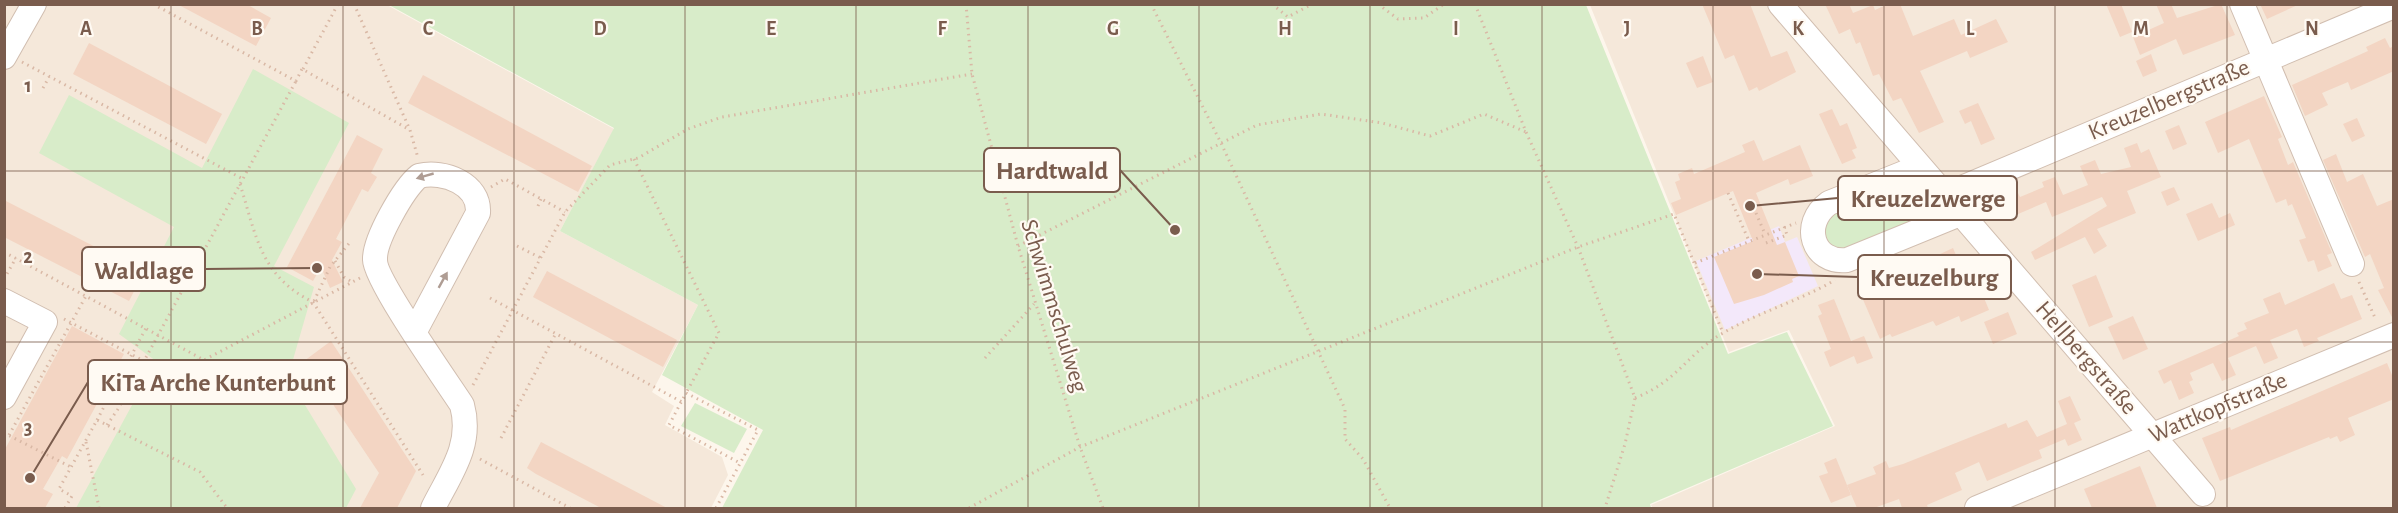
<svg xmlns="http://www.w3.org/2000/svg" width="2398" height="513" font-family="'Alegreya Sans',sans-serif">
<style>
.residential{fill:#f5e8da}
.education{fill:#f3e8fa}
.green{fill:#d8ecc9}
.building{fill:#f3d5c3}
.lines{fill:none;stroke-linecap:round;stroke-linejoin:round}
.minor-casing{stroke:#d1beb0;stroke-width:26}
.path{stroke:#d9b8a5;stroke-width:3;stroke-dasharray:1.5 4.5;stroke-linecap:butt}
.minor{stroke:#fff;stroke-width:24}
.oneway{fill:#af9d94}
.grid{fill:none;stroke:#7a5c4d;stroke-width:1.5;stroke-opacity:0.55}
.labels{text-anchor:middle;dominant-baseline:central;stroke-width:4.5;stroke-linejoin:round;paint-order:stroke}
.street-label{font-size:24px;fill:#7a5c4d;stroke:#fffaf3}
.grid-label{font-size:20px;text-anchor:middle;font-weight:bold;fill:#7a5c4d;stroke:#fffaf3;stroke-width:4.5;stroke-linejoin:round;paint-order:stroke}
.leader{fill:none;stroke:#7a5c4d;stroke-width:2}
.callout-dot{fill:#7a5c4d;stroke:#fffaf3;stroke-width:2}
.callout{fill:#fffaf3;stroke:#7a5c4d;stroke-width:2}
.callout-label{font-size:26px;text-anchor:middle;font-weight:bold;fill:#7a5c4d}
</style>
<rect width="100%" height="100%" fill="#fdf6ec"/>
<!-- residential -->
<g class="residential">
<polygon points="4,5 387,5 614,129 560,231 698,305 652,392 674,406 665,425 722,457 728,475 711,508 5,508"/>
<polygon points="1590,5 2393,5 2393,508 1653,508 1651,505 1835,426 1789,330 1729,352"/>
</g>
<!-- education -->
<polygon class="education" points="1779,226 1785,242 1797,237 1818,286 1725,330 1696,261"/>
<!-- green -->
<g class="green">
<polygon points="389,5 1586,5 1728,354 1787,332 1833,426 1650,504 1651,508 722,508 763,430 662,375 698,305 560,231 614,128"/>
<polygon points="253,69 349,123 274,266 314,287 288,377 356,489 346,508 76,508 156,361 119,334 174,227 39,153 69,95 202,168"/>
<polygon points="1913,178 1936,202 1930,220 1851,254 1831,252 1820,224 1824,215"/>
<polygon points="695,403 747,429 734,453 681,426"/>
</g>
<!-- building -->
<g class="building">
<polygon points="177,4 246,4 271,18 256,46"/>
<polygon points="1702,4 1750,4 1771,57 1787,51 1796,72 1759,91 1757,87 1749,91 1734,55 1725,59"/>
<polygon points="1825,4 1849,4 1853,13 1873,5 1875,10 1888,4 1900,4 1913,36 1954,19 1961,35 1996,19 2008,42 1970,58 1967,51 1920,71 1944,122 1919,133 1901,98 1893,101 1879,74 1873,76 1860,42 1856,44 1850,29 1839,34"/>
<polygon points="2106,4 2121,4 2132,32 2120,37"/>
<polygon points="2156,4 2171,4 2177,18 2221,4 2235,35 2183,55 2176,39 2140,55 2133,37 2164,23"/>
<polygon points="2260,4 2300,4 2267,19"/>
<polygon points="2385,38 2390,48 2394,46 2394,71 2351,90 2348,82 2322,93 2328,105 2305,116 2292,85 2368,51 2366,47"/>
<polygon points="89,43 222,114 206,144 73,74"/>
<polygon points="2151,54 2157,71 2143,77 2136,61"/>
<polygon points="1703,56 1713,82 1697,88 1686,63"/>
<polygon points="423,75 592,166 578,192 408,103"/>
<polygon points="2264,96 2282,137 2278,139 2288,165 2293,162 2332,253 2327,255 2332,266 2318,272 2314,260 2308,262 2299,240 2306,238 2292,204 2288,206 2286,199 2276,203 2249,139 2218,153 2205,122"/>
<polygon points="1978,103 1995,139 1981,145 1971,121 1965,124 1959,111"/>
<polygon points="1832,109 1840,126 1847,123 1857,148 1852,150 1856,158 1842,164 1819,114"/>
<polygon points="2357,118 2365,136 2352,142 2343,124"/>
<polygon points="2179,125 2187,144 2173,150 2165,131"/>
<polygon points="357,135 383,149 371,173 377,177 368,192 362,189 336,239 342,242 332,260 343,282 330,288 321,267 313,281 287,267"/>
<polygon points="1754,140 1763,161 1800,145 1813,176 1790,185 1788,179 1756,193 1777,245 1785,242 1799,276 1792,279 1793,282 1764,295 1734,304 1714,257 1753,241 1733,191 1676,215 1671,203 1681,199 1675,182 1680,180 1678,174 1692,168 1694,174 1745,152 1742,145"/>
<polygon points="2137,143 2141,153 2149,149 2161,177 2127,191 2136,213 2097,229 2107,246 2094,254 2085,237 2035,260 2031,252 2107,206 2102,197 2052,217 2046,202 2011,217 2003,199 2018,193 2020,197 2044,187 2042,182 2055,177 2063,195 2088,185 2080,166 2095,160 2101,174 2131,167 2124,148"/>
<polygon points="2336,154 2347,182 2363,174 2377,206 2394,199 2394,321 2378,290 2384,288 2370,254 2365,257 2323,160"/>
<polygon points="2174,187 2180,200 2167,206 2161,192"/>
<polygon points="4,200 144,272 129,301 4,237"/>
<polygon points="2212,203 2219,218 2230,213 2235,225 2198,241 2186,214"/>
<polygon points="1953,248 1968,284 1977,281 1989,310 1961,322 1959,316 1936,326 1933,321 1892,337 1890,334 1880,339 1858,288 1914,265 1918,274 1942,264 1938,255"/>
<polygon points="547,271 677,340 663,367 533,297"/>
<polygon points="2096,275 2113,317 2089,327 2072,285"/>
<polygon points="2334,283 2341,299 2352,295 2362,319 2317,338 2319,341 2304,347 2297,329 2270,340 2278,358 2264,364 2256,346 2228,358 2236,375 2222,381 2213,363 2190,373 2193,380 2189,382 2194,393 2179,400 2171,380 2164,384 2158,371 2239,336 2237,333 2247,329 2244,323 2269,313 2263,299 2280,292 2285,305"/>
<polygon points="1834,299 1851,341 1864,336 1873,358 1857,364 1854,356 1830,367 1824,352 1831,349 1818,316 1822,314 1818,305"/>
<polygon points="2008,312 2017,334 1993,344 1984,322"/>
<polygon points="2133,316 2148,349 2123,360 2108,327"/>
<polygon points="72,326 124,354 67,459 62,456 43,489 53,494 45,508 4,508 4,451"/>
<polygon points="331,341 416,471 397,508 360,508 379,473 304,361"/>
<polygon points="2387,363 2394,380 2394,399 2348,418 2355,435 2340,442 2337,436 2330,439 2329,437 2220,481 2202,438 2230,427 2231,430"/>
<polygon points="2070,396 2081,420 2074,423 2082,440 2068,446 2065,439 2039,450 2042,458 1987,481 1979,462 1955,473 1962,490 1927,505 1928,508 1902,508 1899,499 1874,508 1857,508 1847,485 1876,474 1873,467 1886,461 1889,468 1903,464 2006,423 2008,428 2027,420 2037,437 2067,424 2058,401"/>
<polygon points="541,442 585,465 667,508 601,508 536,474 527,468"/>
<polygon points="1836,458 1851,495 1831,503 1819,476 1828,473 1824,463"/>
<polygon points="2140,466 2157,508 2092,508 2084,489"/>
</g>
<g class="lines">
<defs>
<g id="minor">
<polyline points="1780,4 2203,494"/>
<polyline points="2242,4 2352,264"/>
<polyline points="4,57 34,4"/>
<path d="M1919,167L1829,203C1800,224 1813,264 1847,260L1960,214"/>
<polyline points="1945,195 2394,6"/>
<polyline points="4,301 45,322 4,397"/>
<path d="M415,331L478,213C480,184 444,170 419,176C404,188 374,240 375,260C375,280 447,382 462,405C473,445 450,474 433,508"/>
<polyline points="1977,508 2394,335"/>
</g>
</defs>
<!-- minor casing -->
<use href="#minor" class="minor-casing"/>
<!-- path -->
<g class="path">
<polyline points="153,4 296,81 302,69 410,130"/>
<polyline points="354,4 410,130 418,158"/>
<polyline points="966,4 972,74 1018,246 1080,447 1103,508"/>
<polyline points="1151,4 1221,143 1345,409 1345,439 1363,459 1390,508"/>
<polyline points="1272,4 1288,17 1312,4"/>
<polyline points="1378,4 1398,19 1424,18 1444,4"/>
<polyline points="1475,4 1526,132 1578,247 1635,398 1625,444 1605,508"/>
<polyline points="22,62 243,179"/>
<polyline points="303,69 338,4"/>
<polyline points="43,88 49,77"/>
<polyline points="634,159 719,333 686,393"/>
<path d="M240,184C256,235 260,276 313,302L423,475"/>
<polyline points="491,187 505,179 565,212"/>
<polyline points="1728,193 1749,241"/>
<polyline points="538,206 541,199"/>
<polyline points="1756,213 1765,234"/>
<polyline points="1766,243 1787,235 1784,226"/>
<polyline points="517,246 541,258"/>
<polyline points="1018,246 1257,125 1321,114 1382,123 1430,136 1484,114 1526,132"/>
<polyline points="4,252 204,360 360,278"/>
<polyline points="335,261 344,277 352,282"/>
<polyline points="1695,263 1796,223"/>
<polyline points="4,279 16,258"/>
<polyline points="2359,282 2376,320"/>
<polyline points="490,298 682,402"/>
<polyline points="314,301 330,267 351,241"/>
<polyline points="64,319 144,361"/>
<polyline points="985,358 1034,304"/>
<polyline points="143,364 202,360"/>
<polyline points="473,385 565,212 610,165 638,158 688,129 722,117 972,74"/>
<polyline points="110,395 122,401"/>
<path d="M1635,398C1678,381 1687,354 1723,333C1758,312 1800,301 1835,280"/>
<polyline points="97,420 146,328"/>
<polyline points="107,425 118,409 296,81"/>
<polyline points="4,433 71,467"/>
<polyline points="9,435 86,296"/>
<polyline points="501,438 556,333"/>
<polyline points="86,442 99,508"/>
<polyline points="480,459 570,508"/>
<polyline points="65,508 72,496 59,489 97,420 200,472 227,508"/>
<polyline points="716,508 758,430 686,393 669,425 740,463"/>
<polyline points="969,508 1080,447 1578,247 1674,214 1723,333"/>
</g>
<!-- minor -->
<use href="#minor" class="minor"/>
</g>
<!-- one-way arrows -->
<defs><path id="oneway-solid" d="M-6-.8H1V-3.2L6.5 0L1 3.2V.8H-6Z" transform="scale(1.5)"/></defs>
<g class="oneway">
<use href="#oneway-solid" transform="translate(425 176) rotate(164)"/>
<use href="#oneway-solid" transform="translate(443 280) rotate(-61)"/>
</g>
<!-- grid -->
<path class="grid" d="M171,4V508M343,4V508M514,4V508M685,4V508M856,4V508M1028,4V508M1199,4V508M1370,4V508M1542,4V508M1713,4V508M1884,4V508M2055,4V508M2227,4V508M4,171H2394M4,342H2394"/>
<g class="labels">
<!-- street labels -->
<g class="street-label">
<text transform="translate(2169 100) rotate(-23)">Kreuzelbergstraße</text>
<text transform="translate(1054 306) rotate(73)">Schwimmschulweg</text>
<text transform="translate(2086 358) rotate(49)">Hellbergstraße</text>
<text transform="translate(2218 408) rotate(-23)">Wattkopfstraße</text>
</g>
</g>
<g class="grid-label">
<text x="86" y="35">A</text>
<text x="257" y="35">B</text>
<text x="428" y="35">C</text>
<text x="600" y="35">D</text>
<text x="771" y="35">E</text>
<text x="942" y="35">F</text>
<text x="1113" y="35">G</text>
<text x="1285" y="35">H</text>
<text x="1456" y="35">I</text>
<text x="1627" y="35">J</text>
<text x="1798" y="35">K</text>
<text x="1970" y="35">L</text>
<text x="2141" y="35">M</text>
<text x="2312" y="35">N</text>
<text x="28" y="92">1</text>
<text x="28" y="263">2</text>
<text x="28" y="434">3</text>
</g>
<!-- callouts -->
<path class="leader" d="M1175 230L1120 170M1750 206L1838 198M317 268L205 269M1757 274L1858 277M30 478L88 382"/>
<g class="callout-dot">
<circle cx="1175" cy="230" r="6"/>
<circle cx="1750" cy="206" r="6"/>
<circle cx="317" cy="268" r="6"/>
<circle cx="1757" cy="274" r="6"/>
<circle cx="30" cy="478" r="6"/>
</g>
<g class="callout">
<rect x="984" y="148" width="136" height="44" rx="6"/>
<rect x="1838" y="176" width="179" height="44" rx="6"/>
<rect x="82" y="247" width="123" height="44" rx="6"/>
<rect x="1858" y="255" width="153" height="44" rx="6"/>
<rect x="88" y="360" width="259" height="44" rx="6"/>
</g>
<g class="callout-label">
<text x="1052" y="179">Hardtwald</text>
<text x="1928" y="207">Kreuzelzwerge</text>
<text x="144" y="279">Waldlage</text>
<text x="1934" y="286">Kreuzelburg</text>
<text x="218" y="391">KiTa Arche Kunterbunt</text>
</g>
<!-- border -->
<rect width="2398" height="513" fill="none" stroke="#7a5c4d" stroke-width="12"/>
</svg>
